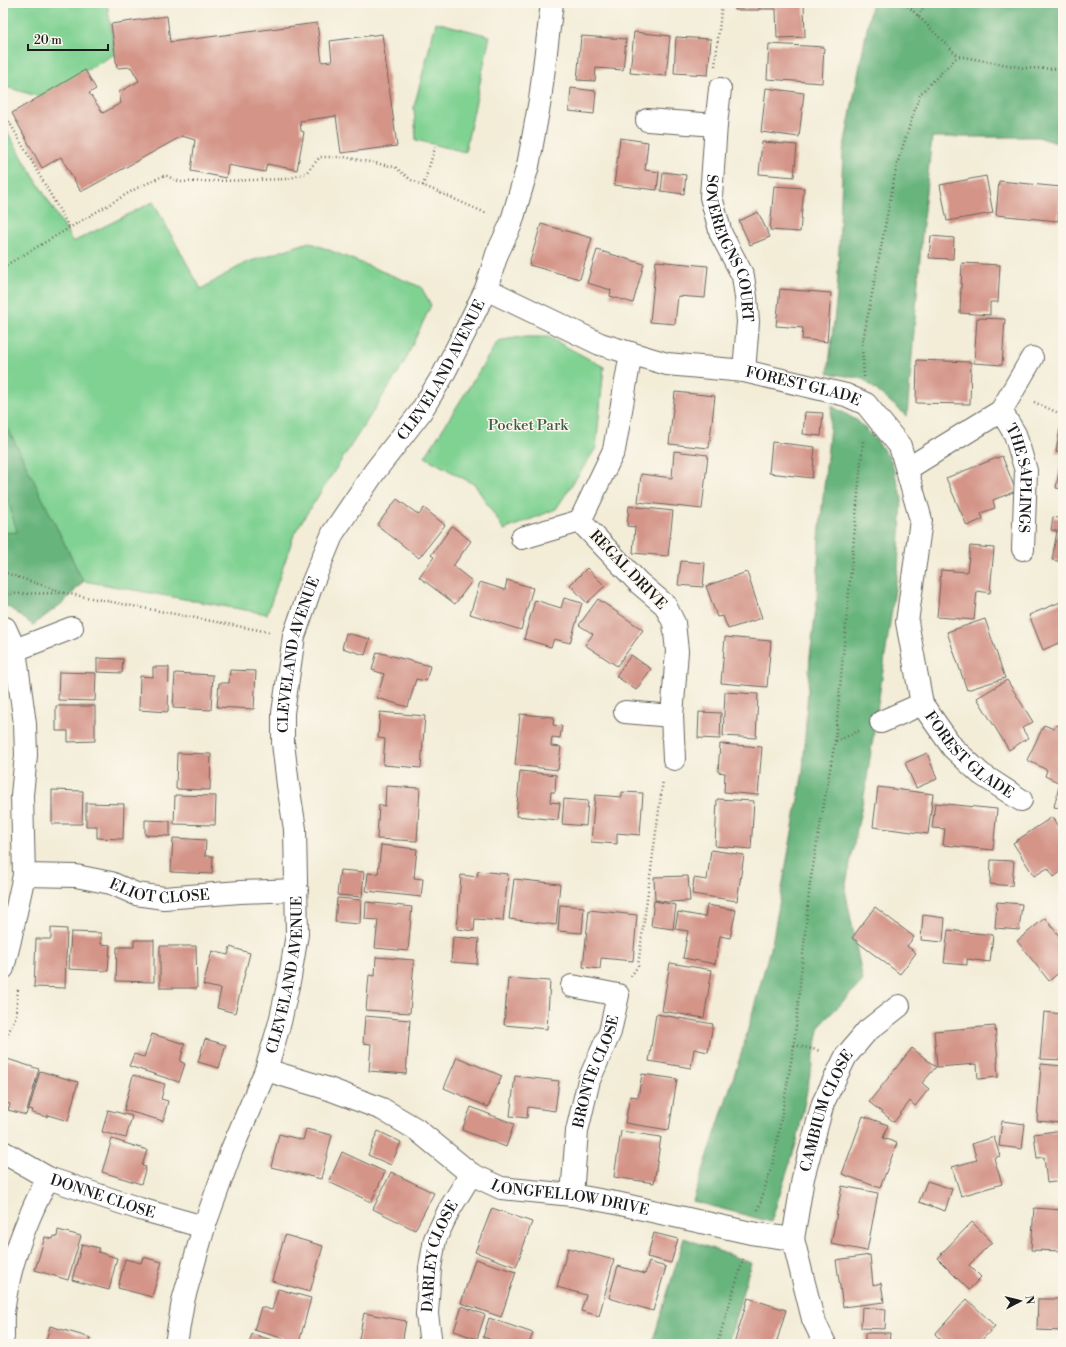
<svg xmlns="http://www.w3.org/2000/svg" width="1066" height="1347" font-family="'Libre Bodoni',serif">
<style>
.green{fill:#80d293;stroke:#4e7758}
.forest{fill:#68b47d;stroke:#42684c}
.building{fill:#d49488}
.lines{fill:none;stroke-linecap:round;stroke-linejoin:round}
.minor-casing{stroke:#67655e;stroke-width:24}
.path{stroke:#67655e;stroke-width:2.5;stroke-dasharray:1 3;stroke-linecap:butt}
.minor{stroke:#fff;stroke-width:22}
.labels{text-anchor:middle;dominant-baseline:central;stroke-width:3;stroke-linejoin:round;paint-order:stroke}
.street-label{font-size:15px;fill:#1c1c1c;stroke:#fbf7ec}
.park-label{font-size:15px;fill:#3f5c46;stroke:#fbf7ec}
</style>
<rect width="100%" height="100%" fill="#fbf7ec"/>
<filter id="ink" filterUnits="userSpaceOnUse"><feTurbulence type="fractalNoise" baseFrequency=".025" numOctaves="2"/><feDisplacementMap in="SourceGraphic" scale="8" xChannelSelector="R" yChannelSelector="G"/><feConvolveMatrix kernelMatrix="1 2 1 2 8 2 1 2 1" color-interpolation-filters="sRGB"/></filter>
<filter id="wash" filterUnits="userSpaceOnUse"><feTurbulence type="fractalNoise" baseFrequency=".012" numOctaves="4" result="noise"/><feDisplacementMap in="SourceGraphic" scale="16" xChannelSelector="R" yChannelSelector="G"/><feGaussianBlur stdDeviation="0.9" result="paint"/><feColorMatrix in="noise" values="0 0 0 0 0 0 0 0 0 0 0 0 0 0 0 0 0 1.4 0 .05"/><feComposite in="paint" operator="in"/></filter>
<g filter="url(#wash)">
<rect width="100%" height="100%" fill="#f3edd8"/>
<!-- green -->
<g class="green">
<polygon points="3,3 107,3 115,54 40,97 3,86"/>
<polygon points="436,22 490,36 465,152 416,140 414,107"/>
<polygon points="3,125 73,242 153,202 201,289 245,263 309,242 421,287 431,305 403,365 295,532 267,614 84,581 65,601 33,625 10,608 3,605"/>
<polygon points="520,337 548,337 604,367 596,448 556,509 504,530 475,485 425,457 498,341"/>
</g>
<!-- forest -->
<g class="forest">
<polygon points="872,3 1063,3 1063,145 1038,137 932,137 924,210 907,416 863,379 828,373 837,294 843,152"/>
<polygon points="832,406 858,421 876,440 891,460 902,499 898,569 866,785 845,889 863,981 820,1025 797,1141 771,1222 693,1201 742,1051 773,938 803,771 810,656 817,600 819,538"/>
<polygon points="3,418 83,581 65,601 33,625 10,608 3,605 3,533 17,532 3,483"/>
<polygon points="684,1238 751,1263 728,1344 652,1344"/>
</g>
<g id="blocks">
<!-- building -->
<g class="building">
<polygon points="734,3 759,3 759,10 735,10"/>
<polygon points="761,3 804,3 805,37 777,38 776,9 761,9"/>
<polygon points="167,16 170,42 317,23 322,62 332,61 330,41 382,34 397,146 341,153 336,116 300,121 301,131 304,132 297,170 267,164 265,172 228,165 226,178 191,171 195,140 182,136 81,192 61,157 42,168 12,113 85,70 96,89 89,93 103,113 121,103 119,92 139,81 131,67 117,68 111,24"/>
<polygon points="634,32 670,36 666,76 630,73"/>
<polygon points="581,36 626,39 623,70 596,68 595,81 577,80"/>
<polygon points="676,37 711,39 708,75 674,73"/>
<polygon points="769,44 824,47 822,83 767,79"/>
<polygon points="571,88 596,91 594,114 569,111"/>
<polygon points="766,88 804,93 799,137 761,132"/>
<polygon points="620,138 648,142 645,170 659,172 657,190 614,185"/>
<polygon points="762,142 797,145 794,177 759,174"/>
<polygon points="663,172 686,175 684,194 661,191"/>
<polygon points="986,176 993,213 947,221 940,185"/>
<polygon points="999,181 1061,187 1058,221 996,215"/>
<polygon points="774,186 804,188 800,232 770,230"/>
<polygon points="758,212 770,237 750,245 739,221"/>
<polygon points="541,224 592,238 580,279 529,265"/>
<polygon points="931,236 954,238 953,259 929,258"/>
<polygon points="597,250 644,264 633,303 610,296 611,290 587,283"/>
<polygon points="656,261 708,266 705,298 678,296 675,324 650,322"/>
<polygon points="962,263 1000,265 998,302 990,302 990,315 960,313"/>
<polygon points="780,289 831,293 827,342 802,339 803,328 776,326"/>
<polygon points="977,318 1005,319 1002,365 974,363"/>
<polygon points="917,360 971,362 970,404 916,403"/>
<polygon points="675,392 715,396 709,448 669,444"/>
<polygon points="805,412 823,413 821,436 803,434"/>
<polygon points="1060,428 1063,429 1063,489 1056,488 1062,453 1056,452"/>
<polygon points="772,442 815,447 812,478 769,473"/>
<polygon points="674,451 708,455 702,509 638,502 641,474 672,478"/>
<polygon points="1002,456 1016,491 993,500 995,508 981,513 983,519 967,526 946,478"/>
<polygon points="397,499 419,515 424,508 445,525 419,558 377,525"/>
<polygon points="629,506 673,511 668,556 633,553 635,527 627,526"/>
<polygon points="1053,517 1063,519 1063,562 1052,560 1057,531 1051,530"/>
<polygon points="452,526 471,541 453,566 472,581 455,604 419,577 434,557 431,555"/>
<polygon points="970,546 994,548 990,593 977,591 974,620 937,617 941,570 967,572"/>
<polygon points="681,561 705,563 703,587 678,585"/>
<polygon points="587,568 605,586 587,603 570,585"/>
<polygon points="747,572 762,618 728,629 723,616 717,617 706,586"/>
<polygon points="507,580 533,588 521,630 470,614 480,582 505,590"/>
<polygon points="564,598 582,603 570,643 554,639 551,647 524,639 535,600 561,608"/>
<polygon points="598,599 643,630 617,666 585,645 593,634 579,625"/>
<polygon points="1063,601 1063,641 1043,650 1029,615"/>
<polygon points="985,619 1005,678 967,690 947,632"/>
<polygon points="346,633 370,639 365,655 342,648"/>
<polygon points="725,637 771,641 767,687 721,683"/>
<polygon points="377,652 430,666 426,681 416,679 408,707 377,698 384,674 372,670"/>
<polygon points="631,655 651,669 636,690 616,676"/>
<polygon points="97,658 123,659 122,673 97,672"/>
<polygon points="153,667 169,667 168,712 139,710 140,676 153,677"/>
<polygon points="230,670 256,671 254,709 217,707 219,683 229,683"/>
<polygon points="59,672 96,673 95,701 58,700"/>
<polygon points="175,673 213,675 211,710 173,708"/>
<polygon points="1007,680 1033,722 1022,728 1028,738 1009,750 977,698"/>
<polygon points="725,692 758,694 756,738 723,736"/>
<polygon points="56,706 95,706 95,741 68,742 68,731 56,731"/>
<polygon points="380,712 425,716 421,768 383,765 385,739 378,738"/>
<polygon points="699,712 721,713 720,739 698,738"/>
<polygon points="520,714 554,717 553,725 562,726 560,738 552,737 551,746 561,747 558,770 515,765"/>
<polygon points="1044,725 1054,729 1056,725 1063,728 1062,784 1045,776 1047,770 1027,760"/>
<polygon points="720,744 762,747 758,795 724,792 725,773 718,772"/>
<polygon points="177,753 211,754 210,790 176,789"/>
<polygon points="927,753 937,779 916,788 905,763"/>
<polygon points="520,771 556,775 555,792 551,792 550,802 560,803 558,820 516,816"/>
<polygon points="386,786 420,788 417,841 377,839 379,805 385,806"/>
<polygon points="1059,786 1063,787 1063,809 1054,807"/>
<polygon points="878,787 933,794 928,834 873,827"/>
<polygon points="52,790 83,791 82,824 52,824"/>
<polygon points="622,792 643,793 640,835 617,833 617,844 591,842 595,795 622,797"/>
<polygon points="175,795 216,796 215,825 174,824"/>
<polygon points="564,799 588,801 586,826 562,824"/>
<polygon points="717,799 754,801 751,849 715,846"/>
<polygon points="86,803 124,804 123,839 97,838 97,826 86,826"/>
<polygon points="935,803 997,809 993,850 943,845 945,829 932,828"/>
<polygon points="1052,817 1063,834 1063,870 1054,877 1048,868 1034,876 1013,843"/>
<polygon points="145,820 170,821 170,836 145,835"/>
<polygon points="173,838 206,840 205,856 213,856 212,874 171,872"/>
<polygon points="381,845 417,849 414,878 423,879 421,897 366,891 368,873 378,874"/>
<polygon points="711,850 744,855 737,901 692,894 694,878 707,880"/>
<polygon points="991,860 1014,861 1012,886 990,884"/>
<polygon points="340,870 364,872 362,897 337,895"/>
<polygon points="478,871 508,874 503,921 475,919 474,931 457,929 461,875 477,877"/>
<polygon points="688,876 690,901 667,902 655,900 654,877"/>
<polygon points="514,879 560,884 556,925 509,919"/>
<polygon points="337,898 361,900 360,924 335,922"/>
<polygon points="654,901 676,905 673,929 651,926"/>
<polygon points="366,902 412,907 408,951 375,948 378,920 365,919"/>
<polygon points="997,902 1022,904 1019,930 995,928"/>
<polygon points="560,905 584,907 582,933 558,931"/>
<polygon points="707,905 736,910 730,938 720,936 715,964 683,958 688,931 675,929 678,912 705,917"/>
<polygon points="875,907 914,937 907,946 916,953 900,974 852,938"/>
<polygon points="589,910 637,915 633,961 601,958 600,969 583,967"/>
<polygon points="923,915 945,918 943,942 921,940"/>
<polygon points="1045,918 1063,941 1063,969 1049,981 1017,941"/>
<polygon points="51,928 67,929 65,988 34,987 36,939 51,939"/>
<polygon points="948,930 993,935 990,962 967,959 967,965 944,963"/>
<polygon points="71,932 101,933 101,944 110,945 108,971 69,969"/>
<polygon points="453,937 479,939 477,964 451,962"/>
<polygon points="134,940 154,940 154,982 116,981 117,947 134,947"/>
<polygon points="160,946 196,946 197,988 160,988"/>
<polygon points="230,947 250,953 235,1013 217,1008 221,989 203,985 212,951 228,955"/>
<polygon points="376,957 414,960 410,1013 366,1010 369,975 375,976"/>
<polygon points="670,963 712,970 704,1018 662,1011"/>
<polygon points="508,978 550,981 547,1029 504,1025"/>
<polygon points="1044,1012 1063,1014 1063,1060 1040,1059"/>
<polygon points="656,1014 713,1024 708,1052 694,1049 691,1068 649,1061"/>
<polygon points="365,1016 410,1020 406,1074 369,1071 371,1044 363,1043"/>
<polygon points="995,1026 998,1062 997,1062 998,1077 978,1079 977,1064 937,1067 934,1031"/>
<polygon points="152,1034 185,1044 180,1061 185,1064 179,1082 129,1066 134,1054 144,1057"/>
<polygon points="205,1039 226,1045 219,1068 198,1062"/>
<polygon points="912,1048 936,1067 922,1083 929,1089 915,1106 910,1101 894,1122 869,1102"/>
<polygon points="457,1057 502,1076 488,1107 444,1088"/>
<polygon points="4,1058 39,1069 26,1115 8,1110 10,1104 3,1102 4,1098 3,1098 3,1062"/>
<polygon points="1041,1064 1063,1066 1063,1123 1037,1121"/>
<polygon points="40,1071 78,1082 68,1121 48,1115 47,1117 32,1113 33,1110 29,1109"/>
<polygon points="642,1074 677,1079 669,1130 625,1123 630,1096 638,1097"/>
<polygon points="133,1075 165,1084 161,1099 168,1101 163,1121 124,1110"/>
<polygon points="515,1076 559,1081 555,1111 528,1107 527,1118 510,1116"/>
<polygon points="471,1107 514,1124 506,1147 462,1130"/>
<polygon points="108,1110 132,1116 126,1138 102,1132"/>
<polygon points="863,1116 888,1125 883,1138 897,1143 880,1188 842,1174"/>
<polygon points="1002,1121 1025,1124 1022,1149 999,1146"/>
<polygon points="306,1129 332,1135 321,1179 271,1167 279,1134 303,1140"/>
<polygon points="1063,1130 1063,1181 1047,1183 1044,1157 1037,1158 1034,1134"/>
<polygon points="378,1131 401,1142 391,1165 368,1155"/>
<polygon points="621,1131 661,1137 654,1183 614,1177"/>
<polygon points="994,1137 1000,1156 994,1158 1002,1184 961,1196 952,1167 977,1160 972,1144"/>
<polygon points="112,1139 147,1150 142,1166 146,1167 141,1184 102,1172"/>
<polygon points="342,1152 385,1172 371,1202 329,1182"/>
<polygon points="391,1172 434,1193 415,1230 373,1209"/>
<polygon points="927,1181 952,1189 945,1211 919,1202"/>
<polygon points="842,1186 878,1193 867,1251 831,1244"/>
<polygon points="492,1208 532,1222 516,1267 475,1252"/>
<polygon points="1034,1208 1063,1210 1063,1251 1031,1250"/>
<polygon points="972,1222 992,1242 969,1265 981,1277 969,1290 937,1258"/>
<polygon points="58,1230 81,1236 68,1280 35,1270 45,1237 53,1239 54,1236 57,1237"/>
<polygon points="654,1233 678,1239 671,1263 647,1257"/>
<polygon points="285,1235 323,1246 310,1292 272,1281"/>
<polygon points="82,1244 99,1248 98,1252 117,1258 109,1290 72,1280"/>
<polygon points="568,1248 614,1260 599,1316 581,1311 586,1295 557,1287"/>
<polygon points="870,1255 873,1285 881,1283 884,1302 843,1307 836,1260"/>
<polygon points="143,1257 162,1262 152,1297 118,1288 125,1259 141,1263"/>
<polygon points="475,1259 516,1272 501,1317 461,1303"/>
<polygon points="649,1262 666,1267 653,1311 609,1298 618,1266 645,1274"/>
<polygon points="278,1289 311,1298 299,1343 254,1330 261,1307 272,1310"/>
<polygon points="748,1298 786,1310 776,1344 734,1344"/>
<polygon points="967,1299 995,1326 978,1344 942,1344 943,1342 935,1334"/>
<polygon points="1038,1299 1063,1299 1063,1331 1037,1330"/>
<polygon points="462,1306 485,1315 477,1339 454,1331"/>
<polygon points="862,1307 886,1309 885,1329 861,1328"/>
<polygon points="364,1313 406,1321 402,1344 358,1344"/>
<polygon points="489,1318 533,1333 529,1344 494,1344 495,1341 483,1337"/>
<polygon points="50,1326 91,1338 89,1344 45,1344"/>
<polygon points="865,1333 890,1333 889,1344 865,1344"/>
<polygon points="252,1334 286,1344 249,1344"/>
</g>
</g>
</g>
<g filter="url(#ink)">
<use href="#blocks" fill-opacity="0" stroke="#67655e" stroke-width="1"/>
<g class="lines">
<defs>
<g id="minor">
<path id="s1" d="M720,89L716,125L711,197L721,234L743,276L746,297L748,322L744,371"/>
<polyline points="647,120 716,125"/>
<path id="s2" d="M486,289L600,344L667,364L744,371L846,395L866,404L900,446L921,520L907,622L922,704L953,748L981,774L1021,800"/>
<polyline points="631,353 614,450 580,521 639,583 665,605 674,623 677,651 672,716 674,759"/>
<path id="s3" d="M1001,411L1015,434L1026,471L1023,549"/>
<polyline points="907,469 1001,411 1032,358"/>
<polyline points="522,538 580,521"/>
<polyline points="5,628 15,650"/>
<path id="s4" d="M72,628L15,650L25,724L26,755L22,795L24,875L76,876L111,883L136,894L164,898L240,892L297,890"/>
<polyline points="625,712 672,716"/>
<polyline points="881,722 922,704"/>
<polyline points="3,968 10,940 24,875"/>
<path id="s5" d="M266,1070L329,1089L382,1109L416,1129L471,1174L501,1188L572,1195L616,1203L751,1233L793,1239L813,1319L825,1344"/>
<polyline points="3,1152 48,1178"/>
<path id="s6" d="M572,1195L577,1131L589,1080L610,1032L618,995L572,986"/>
<path id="s7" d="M793,1239L803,1178L823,1103L846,1056L867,1031L899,1006"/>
<path id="s8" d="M3,1337C3,1327 2,1316 4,1306C10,1261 27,1218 48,1178L140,1209L204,1227"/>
<path id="s9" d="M176,1344L183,1301L204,1227L232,1149L266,1070L280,1022L290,977L297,934L295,829L288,785L283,743V713L294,636L312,584L333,533L375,471L420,413L443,375L467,328L486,289L497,254L511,224L528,166L540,100L552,3"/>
<path id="s10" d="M431,1344L427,1314L430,1268L435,1239L449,1210L471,1174"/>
</g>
</defs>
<!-- minor casing -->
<use href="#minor" class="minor-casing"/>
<!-- path -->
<g class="path">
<polyline points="905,3 958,56 1024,68 1063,69"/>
<polyline points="918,16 926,3"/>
<polyline points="715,66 722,3"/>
<polyline points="3,111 69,227"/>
<polyline points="423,186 436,145"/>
<polyline points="3,267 137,188 165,175 180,182 288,179 306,173 320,157 344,157 395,167 411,180 488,214"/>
<polyline points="864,377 862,346 897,164 920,94 958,56"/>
<polyline points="1034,402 1063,415"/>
<polyline points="3,572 65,593 269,632"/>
<polyline points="3,594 63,593"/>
<polyline points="836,741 859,731"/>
<polyline points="631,976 638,966 663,780"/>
<polyline points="3,1044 16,1016 18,987"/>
<polyline points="794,1045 821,1051"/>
<polyline points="758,1210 774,1159 794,1045 810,883 835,741 863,441"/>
<polyline points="717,1344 744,1257"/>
</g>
<!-- minor -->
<use href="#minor" class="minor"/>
</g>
</g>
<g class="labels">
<!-- street labels -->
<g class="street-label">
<text stroke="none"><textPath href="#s1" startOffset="163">SOVEREIGNS COURT</textPath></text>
<text stroke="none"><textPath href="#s9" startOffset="1035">CLEVELAND AVENUE</textPath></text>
<text stroke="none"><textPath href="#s2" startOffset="335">FOREST GLADE</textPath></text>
<text stroke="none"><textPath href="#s3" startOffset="72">THE SAPLINGS</textPath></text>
<text transform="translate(628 570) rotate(46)">REGAL DRIVE</text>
<text stroke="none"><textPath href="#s9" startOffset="711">CLEVELAND AVENUE</textPath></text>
<text stroke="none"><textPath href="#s2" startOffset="788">FOREST GLADE</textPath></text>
<text stroke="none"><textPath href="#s4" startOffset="425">ELIOT CLOSE</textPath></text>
<text stroke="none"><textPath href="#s9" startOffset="387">CLEVELAND AVENUE</textPath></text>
<text stroke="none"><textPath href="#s6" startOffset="127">BRONTE CLOSE</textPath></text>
<text stroke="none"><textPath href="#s7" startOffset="133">CAMBIUM CLOSE</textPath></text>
<text stroke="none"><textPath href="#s5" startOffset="336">LONGFELLOW DRIVE</textPath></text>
<text stroke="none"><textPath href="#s8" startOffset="225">DONNE CLOSE</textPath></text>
<text stroke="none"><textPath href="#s10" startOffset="90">DARLEY CLOSE</textPath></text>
</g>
<!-- park labels -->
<g class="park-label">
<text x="528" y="425">Pocket Park</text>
</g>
</g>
<!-- margin -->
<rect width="1066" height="1347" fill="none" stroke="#fbf7ec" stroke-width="16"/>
<!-- north arrow -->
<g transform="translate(1020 1301) rotate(83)" stroke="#fbf7ec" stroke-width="3" paint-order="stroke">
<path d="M0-3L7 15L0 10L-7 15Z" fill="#1c1c1c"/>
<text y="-6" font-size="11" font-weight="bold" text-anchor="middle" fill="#1c1c1c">N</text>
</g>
<!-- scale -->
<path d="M28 44v6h80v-6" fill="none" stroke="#1c1c1c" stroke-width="2"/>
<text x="34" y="44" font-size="12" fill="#1c1c1c" stroke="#fbf7ec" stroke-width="3" paint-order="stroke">20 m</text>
</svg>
